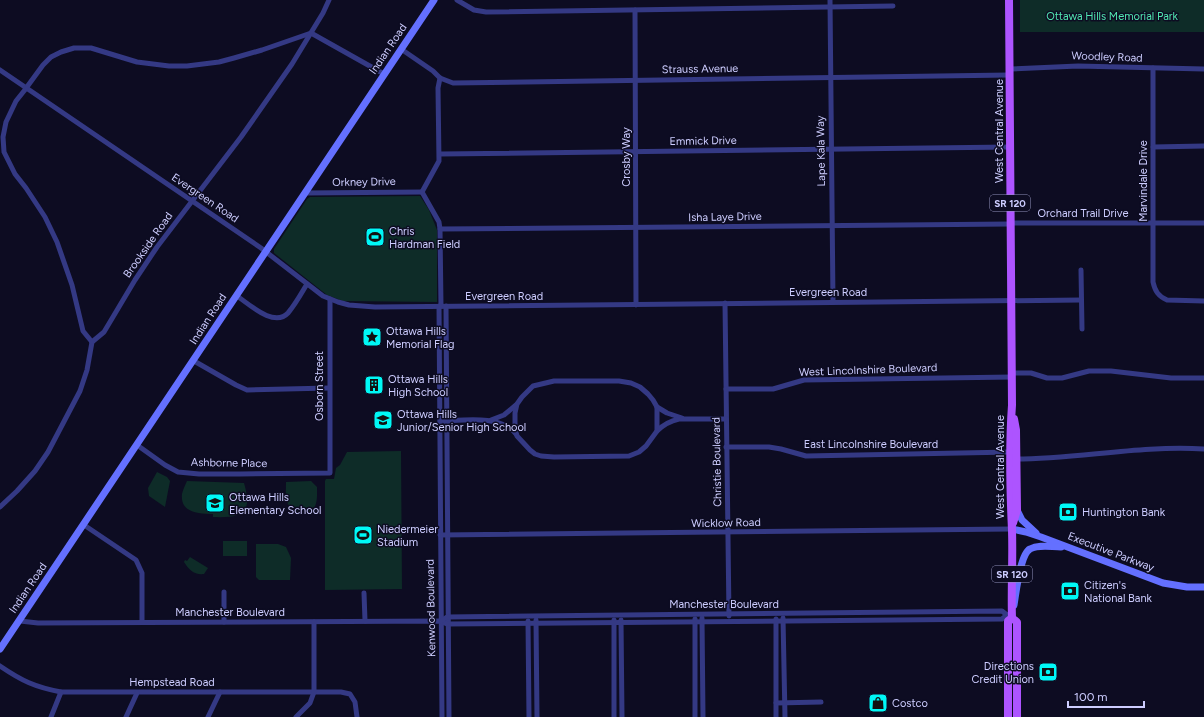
<svg xmlns="http://www.w3.org/2000/svg" width="1204" height="717" font-family="Figtree,sans-serif">
<style>
.green{fill:#0e2c28}
.lines{fill:none;stroke-linecap:round;stroke-linejoin:round}
.street{stroke:#343984;stroke-width:5}
.secondary{stroke:#6470ff;stroke-width:7}
.primary{stroke:#ad54ff;stroke-width:8}
.labels{text-anchor:middle;dominant-baseline:central;stroke-width:3;stroke-linejoin:round;paint-order:stroke}
.shield{fill:#0d0c22;stroke:#9393bd;stroke-width:1}
.shield-label{font-size:10px;font-weight:bold;fill:#cdcdff}
.park-label{font-size:11px;fill:#51e7b1;stroke:#0d0c22}
.street-label{font-size:11px;fill:#cdcdff;stroke:#0d0c22}
.poi-label{font-size:11px;fill:#cdcdff;stroke:#0d0c22;text-anchor:start}
</style>
<rect width="100%" height="100%" fill="#0d0c22"/>
<!-- green -->
<g class="green">
<rect x="1020" y="0" width="184" height="32"/>
<polygon points="420,196 429,210 437,230 437,302 343,301 327,295 274,253 274,249 307,199 310,197"/>
<polygon points="401,451 402,589 325,590 325,481 326,479 334,479 336,468 340,465 347,452"/>
<polygon points="157,472 167,477 170,481 165,507 149,496 148,488"/>
<path d="M187,481L244,483C253,514 242,518 213,517V514C199,514 180,513 182,494C183,490 185,485 187,481Z"/>
<path d="M311,481L317,487C317,498 318,505 310,513H295C284,503 286,495 286,482Z"/>
<rect x="223" y="541" width="24" height="15"/>
<polygon points="256,544 278,544 286,547 291,558 290,580 259,580 256,577"/>
<path d="M190,557L208,568L204,574C194,575 189,570 184,562L185,560L187,561Z"/>
</g>
<g class="lines">
<!-- street -->
<g class="street">
<polyline points="457,0 474,10 486,12 893,6"/>
<polyline points="830,0 833,302"/>
<polyline points="635,10 636,305"/>
<polyline points="401,49 433,71 440,78 453,83 1009,75"/>
<path d="M1153,68V282C1155,291 1158,296 1167,300L1204,301"/>
<polyline points="1010,69 1078,66 1204,69"/>
<polyline points="0,70 261,248 323,296 338,302 349,305 375,307 1081,300"/>
<polyline points="1153,147 1204,146"/>
<polyline points="440,154 1010,147"/>
<polyline points="422,192 439,222 440,229 441,306"/>
<polyline points="422,192 439,161 438,88 440,78"/>
<polyline points="306,193 422,192"/>
<polyline points="1010,223 1204,223"/>
<polyline points="440,229 1010,224"/>
<polyline points="1081,270 1082,329"/>
<path d="M237,296C249,304 274,328 288,313C295,305 301,294 307,284"/>
<polyline points="725,303 729,616"/>
<polyline points="439,306 442,717"/>
<polyline points="446,306 449,717"/>
<polyline points="92,342 83,331 72,285 57,242 45,217 26,188 15,174 4,152 3,137 6,122 16,101 24,91 43,65 51,57 61,52 74,48 91,48 137,62 169,66 187,66 219,62 234,58 262,50 311,33 384,74"/>
<polyline points="194,361 236,385 247,390 329,388"/>
<polyline points="1012,373 1031,373 1047,378 1062,378 1089,371 1111,371 1171,378 1204,378"/>
<polygon points="554,381 619,381 631,383 640,387 648,394 653,400 657,407 657,431 646,446 639,452 629,456 554,457 541,456 535,454 530,450 517,436 515,429 515,413 517,404 522,397 533,386"/>
<polyline points="726,389 773,389 804,380 1012,377"/>
<polyline points="657,407 667,413 682,418"/>
<polyline points="491,420 504,415 516,405"/>
<path d="M444,421C466,420 501,415 516,434"/>
<path d="M657,431C663,425 670,421 679,419H726"/>
<polyline points="137,445 165,465 178,472 199,474 240,474 330,473 330,299"/>
<polyline points="726,447 769,447 781,449 806,456 1012,452"/>
<path d="M1014,459C1077,459 1140,445 1204,449"/>
<polyline points="0,507 17,491 35,471 48,452 80,391 87,370 92,342 104,332 135,280 157,247 241,137 292,64 323,13 329,0"/>
<polyline points="84,525 136,560 142,573 142,622"/>
<polyline points="440,535 1012,529"/>
<polyline points="364,593 365,621"/>
<polyline points="702,618 703,717"/>
<polyline points="783,618 785,717"/>
<polyline points="695,619 695,717"/>
<polyline points="776,619 776,717"/>
<polyline points="536,620 537,717"/>
<polyline points="614,620 614,717"/>
<polyline points="621,620 622,717"/>
<polyline points="20,621 38,623 441,621 447,624 1002,619 1007,615"/>
<polyline points="441,621 447,617 1002,611 1007,615 1009,615"/>
<polyline points="528,621 529,717"/>
<polyline points="224,622 224,592"/>
<path d="M0,666C22,681 35,687 61,692H341L350,694L355,702L357,717"/>
<polyline points="776,703 821,702"/>
<polyline points="51,717 61,692"/>
<polyline points="126,717 137,693"/>
<polyline points="208,717 220,692"/>
<polyline points="296,717 310,703 314,692 314,622"/>
</g>
<!-- secondary -->
<g class="secondary">
<polyline points="1017,510 1022,520 1036,533"/>
<polyline points="1012,529 1026,532 1041,537 1163,583 1187,587 1204,587"/>
<path d="M1014,605C1016,594 1020,554 1030,549C1039,544 1051,547 1061,547"/>
<polyline points="0,649 434,0"/>
</g>
<!-- primary -->
<g class="primary">
<path d="M1009,0L1012,405C1009,447 1010,488 1012,530C1013,560 1011,589 1012,618L1017,622V717"/>
<polyline points="1013,523 1017,510 1016,430 1014,419"/>
<polyline points="1008,717 1008,621 1012,618"/>
</g>
</g>
<!-- icons -->
<defs>
<symbol id="stadium-square" viewBox="-11 -11 22 22"><rect x="-9" y="-9" width="18" height="18" rx="4" fill="#00f8f6" stroke="#0d0c22"/><path d="M0-5a6.5 5 0 1 0 0 10a6.5 5 0 1 0 0-10ZM-3.5-1.8h7v3.6h-7Z" fill="#111"/></symbol>
<symbol id="sight-square" viewBox="-11 -11 22 22"><rect x="-9" y="-9" width="18" height="18" rx="4" fill="#00f8f6" stroke="#0d0c22"/><path d="M0-6L1.8-2.2L6-1.7L2.9 1.2L3.7 5.4L0 3.3L-3.7 5.4L-2.9 1.2L-6-1.7L-1.8-2.2Z" fill="#111"/></symbol>
<symbol id="building-square" viewBox="-11 -11 22 22"><rect x="-9" y="-9" width="18" height="18" rx="4" fill="#00f8f6" stroke="#0d0c22"/><path d="M-4-6H4V6H1V3H-1V6H-4ZM-2.5-4.3h1.7v1.8h-1.7ZM.8-4.3h1.7v1.8H.8ZM-2.5-1h1.7V.8h-1.7ZM.8-1h1.7V.8H.8Z" fill="#111"/></symbol>
<symbol id="school-square" viewBox="-11 -11 22 22"><rect x="-9" y="-9" width="18" height="18" rx="4" fill="#00f8f6" stroke="#0d0c22"/><path d="M0-5L7-2L0 1L-7-2ZM-4 1L0 2.5L4 1V4Q0 6-4 4Z" fill="#111"/></symbol>
<symbol id="bank-square" viewBox="-11 -11 22 22"><rect x="-9" y="-9" width="18" height="18" rx="4" fill="#00f8f6" stroke="#0d0c22"/><path d="M-6-4H6V4H-6ZM0-2.3a2.3 2.3 0 1 0 0 4.6a2.3 2.3 0 1 0 0-4.6Z" fill="#111"/></symbol>
<symbol id="shop-square" viewBox="-11 -11 22 22"><rect x="-9" y="-9" width="18" height="18" rx="4" fill="#00f8f6" stroke="#0d0c22"/><path d="M-5-2.5h2.3a2.7 3.5 0 0 1 5.4 0H5L5.5 6h-11ZM-1.5-2.5h3a1.5 2.3 0 0 0-3 0Z" fill="#111"/></symbol>
</defs>
<g fill-rule="evenodd">
<use href="#stadium-square" x="364" y="226" width="22" height="22"/>
<use href="#sight-square" x="361" y="326" width="22" height="22"/>
<use href="#building-square" x="363" y="374" width="22" height="22"/>
<use href="#school-square" x="372" y="409" width="22" height="22"/>
<use href="#school-square" x="204" y="492" width="22" height="22"/>
<use href="#bank-square" x="1057" y="501" width="22" height="22"/>
<use href="#stadium-square" x="352" y="524" width="22" height="22"/>
<use href="#bank-square" x="1059" y="580" width="22" height="22"/>
<use href="#bank-square" x="1037" y="661" width="22" height="22"/>
<use href="#shop-square" x="867" y="692" width="22" height="22"/>
</g>
<g class="labels">
<!-- shield labels -->
<g class="shield">
<rect x="990" y="195" width="40" height="16" rx="3"/>
<rect x="992" y="566" width="40" height="16" rx="3"/>
</g>
<g class="shield-label">
<text x="1010" y="203">SR 120</text>
<text x="1012" y="574">SR 120</text>
</g>
<!-- park labels -->
<g class="park-label">
<text x="1112" y="16">Ottawa Hills Memorial Park</text>
</g>
<!-- street labels -->
<g class="street-label">
<text transform="translate(388 49) rotate(-56)">Indian Road</text>
<text transform="translate(1107 57) rotate(2)">Woodley Road</text>
<text transform="translate(700 69) rotate(-1)">Strauss Avenue</text>
<text transform="translate(999 131) rotate(-90)">West Central Avenue</text>
<text transform="translate(703 141) rotate(-1)">Emmick Drive</text>
<text transform="translate(821 151) rotate(-91)">Lape Kala Way</text>
<text transform="translate(626 157) rotate(-90)">Crosby Way</text>
<text transform="translate(1143 181) rotate(-90)">Marvindale Drive</text>
<text transform="translate(364 182) rotate(-1)">Orkney Drive</text>
<text transform="translate(205 198) rotate(34)">Evergreen Road</text>
<text x="1083" y="213">Orchard Trail Drive</text>
<text transform="translate(725 217) rotate(-1)">Isha Laye Drive</text>
<text transform="translate(148 245) rotate(-55)">Brookside Road</text>
<text x="828" y="292">Evergreen Road</text>
<text x="504" y="296">Evergreen Road</text>
<text transform="translate(208 319) rotate(-57)">Indian Road</text>
<text transform="translate(868 370) rotate(-2)">West Lincolnshire Boulevard</text>
<text transform="translate(319 386) rotate(-90)">Osborn Street</text>
<text x="871" y="444">East Lincolnshire Boulevard</text>
<text transform="translate(717 462) rotate(-91)">Christie Boulevard</text>
<text transform="translate(229 463) rotate(1)">Ashborne Place</text>
<text transform="translate(1000 467) rotate(-90)">West Central Avenue</text>
<text transform="translate(726 523) rotate(-1)">Wicklow Road</text>
<text transform="translate(1111 552) rotate(21)">Executive Parkway</text>
<text transform="translate(28 588) rotate(-56)">Indian Road</text>
<text x="724" y="604">Manchester Boulevard</text>
<text transform="translate(431 608) rotate(-91)">Kenwood Boulevard</text>
<text x="230" y="612">Manchester Boulevard</text>
<text x="172" y="682">Hempstead Road</text>
</g>
<!-- poi labels -->
<g class="poi-label">
<text x="389" y="231">Chris<tspan x="389" dy="13">Hardman Field</tspan></text>
<text x="386" y="331">Ottawa Hills<tspan x="386" dy="13">Memorial Flag</tspan></text>
<text x="388" y="379">Ottawa Hills<tspan x="388" dy="13">High School</tspan></text>
<text x="397" y="414">Ottawa Hills<tspan x="397" dy="13">Junior/Senior High School</tspan></text>
<text x="229" y="497">Ottawa Hills<tspan x="229" dy="13">Elementary School</tspan></text>
<text x="1082" y="512">Huntington Bank</text>
<text x="377" y="529">Niedermeier<tspan x="377" dy="13">Stadium</tspan></text>
<text x="1084" y="585">Citizen's<tspan x="1084" dy="13">National Bank</tspan></text>
<text x="1034" y="666" text-anchor="end">Directions<tspan x="1034" dy="13">Credit Union</tspan></text>
<text x="892" y="703">Costco</text>
</g>
</g>
<!-- scale -->
<path d="M1068 701v6h76v-6" fill="none" stroke="#cdcdff" stroke-width="2"/>
<text x="1074" y="701" font-size="12" fill="#cdcdff" stroke="#0d0c22" stroke-width="3" paint-order="stroke">100 m</text>
</svg>
